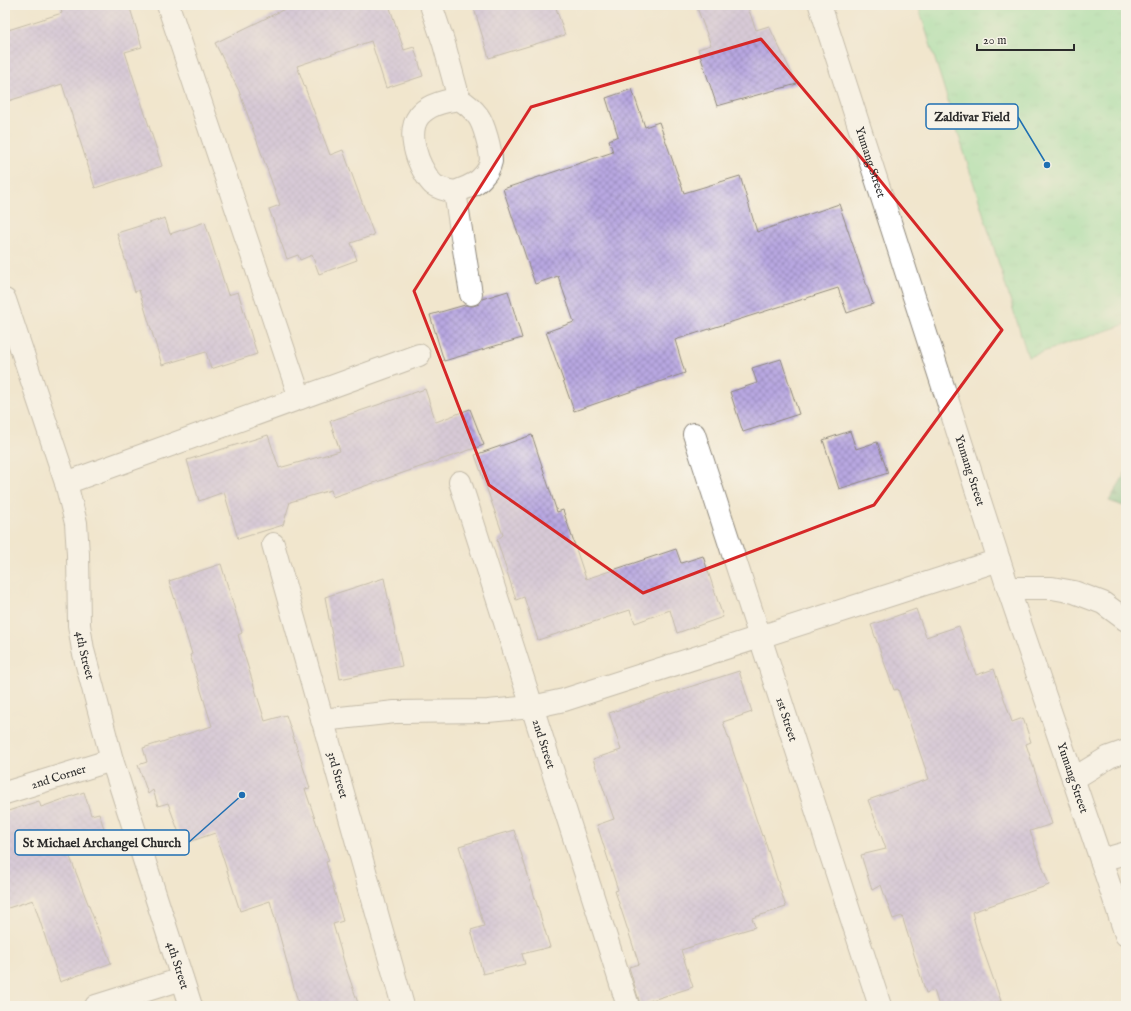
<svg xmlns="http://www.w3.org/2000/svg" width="1131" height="1011" font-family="'IM FELL English',serif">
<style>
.forest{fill:url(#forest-firs);stroke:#4e7458}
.park{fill:url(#park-tufts);stroke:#5c8666}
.building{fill:url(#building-cross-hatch)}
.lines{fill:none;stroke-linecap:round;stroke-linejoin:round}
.minor-casing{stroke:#8e887c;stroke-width:24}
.major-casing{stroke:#8e887c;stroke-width:24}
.minor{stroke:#fff;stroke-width:22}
.major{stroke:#fff;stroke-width:22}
.marked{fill:none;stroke:#d62828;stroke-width:3;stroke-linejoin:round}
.labels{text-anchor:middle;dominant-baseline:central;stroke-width:3;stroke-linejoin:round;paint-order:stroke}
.street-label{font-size:12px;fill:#2b2b2b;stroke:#f7f3e8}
.leader{fill:none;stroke:#1f6fb2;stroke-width:1.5}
.callout-dot{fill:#1f6fb2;stroke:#f7f3e8;stroke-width:1.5}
.callout{fill:#f7f3e8;stroke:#1f6fb2;stroke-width:1.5}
.callout-label{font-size:13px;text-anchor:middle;font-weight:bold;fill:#2b2b2b}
</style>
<defs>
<pattern id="forest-firs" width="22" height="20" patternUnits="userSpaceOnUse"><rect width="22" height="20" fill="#72be86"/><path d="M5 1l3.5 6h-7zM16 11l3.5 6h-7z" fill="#5e9b6e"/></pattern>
<pattern id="park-tufts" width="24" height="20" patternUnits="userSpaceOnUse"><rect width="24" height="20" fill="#8ee0a0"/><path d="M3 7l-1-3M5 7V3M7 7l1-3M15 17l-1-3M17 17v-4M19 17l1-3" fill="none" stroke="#7bc08a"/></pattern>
<pattern id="building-cross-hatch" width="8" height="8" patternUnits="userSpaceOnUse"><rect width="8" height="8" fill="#b8a7e1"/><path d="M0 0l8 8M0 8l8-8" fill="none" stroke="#9688b7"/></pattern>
</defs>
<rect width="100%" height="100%" fill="#f7f3e8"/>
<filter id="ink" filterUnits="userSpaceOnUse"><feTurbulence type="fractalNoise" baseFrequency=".025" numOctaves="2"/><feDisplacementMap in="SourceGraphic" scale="8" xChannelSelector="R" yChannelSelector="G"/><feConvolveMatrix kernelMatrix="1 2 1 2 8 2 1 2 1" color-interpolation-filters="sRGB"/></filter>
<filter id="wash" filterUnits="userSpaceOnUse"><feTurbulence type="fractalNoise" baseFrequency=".012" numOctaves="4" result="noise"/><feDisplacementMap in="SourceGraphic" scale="16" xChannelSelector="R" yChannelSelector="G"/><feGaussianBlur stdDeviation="0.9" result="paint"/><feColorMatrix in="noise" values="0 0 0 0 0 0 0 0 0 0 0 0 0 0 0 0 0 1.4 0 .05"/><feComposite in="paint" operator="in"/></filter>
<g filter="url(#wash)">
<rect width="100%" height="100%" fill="#f1e6cd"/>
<!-- forest -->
<polygon class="forest" points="1126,472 1126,507 1109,501"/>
<!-- park -->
<polygon class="park" points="918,5 1126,5 1126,324 1028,357"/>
<g id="blocks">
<!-- building -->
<g class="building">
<polygon points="59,5 129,5 142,47 125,52 162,166 95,188 62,84 5,102 5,31 62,13"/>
<polygon points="293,5 389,5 404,50 414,47 423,76 386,88 371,41 297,66 330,155 343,150 374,235 351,243 357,260 319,274 312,255 300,260 298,255 287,259 269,209 280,205 239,91 215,43"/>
<polygon points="473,5 555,5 565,35 489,58"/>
<polygon points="696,5 747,5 756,30 769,26 797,84 717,106 698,49 711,45"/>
<polygon points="632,89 645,127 659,122 684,193 740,176 757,232 839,204 873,304 847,313 838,288 675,340 685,373 574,411 546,332 574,322 558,276 535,284 503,189 613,152 609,140 618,136 606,98"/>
<polygon points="165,218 170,234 205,222 228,295 238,292 257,354 211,369 206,352 162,365 139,290 135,292 117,233"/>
<polygon points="508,291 522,338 444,361 430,315 465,305 473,306 479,304 482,299"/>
<polygon points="781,359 799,414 743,432 730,392 757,383 752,368"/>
<polygon points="425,389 436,422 470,409 484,445 333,497 331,490 290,502 283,525 238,539 224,492 199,501 187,460 268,435 279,468 340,451 330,421"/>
<polygon points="850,431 856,449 877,442 888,473 839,489 823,440"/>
<polygon points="532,435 557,512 563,510 586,579 676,549 681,563 703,556 723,617 677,633 670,610 635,623 630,610 538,640 524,597 516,600 497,540 503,535 475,455"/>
<polygon points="221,564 242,633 238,635 265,721 286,715 310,788 305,789 329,861 326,862 343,921 333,924 345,965 359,1006 299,1006 270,901 240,911 215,833 183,844 168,803 158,806 153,790 148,794 138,765 147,762 143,748 212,726 190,655 192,654 169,581"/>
<polygon points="384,578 402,666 340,679 325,597"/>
<polygon points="916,609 926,637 959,626 976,675 994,669 1012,722 1023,718 1031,742 1026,744 1052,824 1030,831 1049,885 972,912 978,935 1001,1001 985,1006 939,1006 934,990 926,993 902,916 893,919 881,885 872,890 861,855 886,849 868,800 929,779 898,689 894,690 871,625"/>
<polygon points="739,671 752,712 723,722 762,836 763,835 786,907 752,918 755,927 681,950 693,987 640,1004 629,967 639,964 615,891 618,890 597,825 614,819 593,759 621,750 609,713"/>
<polygon points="84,792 91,815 99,813 109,844 70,857 111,963 60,982 33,900 5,909 5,812 39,801 41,807"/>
<polygon points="514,830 550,947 522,954 525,964 483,974 471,930 484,926 459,846"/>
</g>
</g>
</g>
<g filter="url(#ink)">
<use href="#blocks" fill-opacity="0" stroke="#8e887c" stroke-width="1"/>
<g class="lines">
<defs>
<g id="minor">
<polyline points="168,5 300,398"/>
<path d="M431,5L444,44L459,99C467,104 473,109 478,116C484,124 491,150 491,161C490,165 487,172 484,175C477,185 465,188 455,192C450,191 438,188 434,185C428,180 421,167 418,159C404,119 421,104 459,99"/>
<polyline points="455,192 471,294"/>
<path id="s1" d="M5,300L66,483L76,523L78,554L79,625L83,650L112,760L191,1006"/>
<path id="s2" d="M694,434L880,1006"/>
<path id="s3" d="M460,482L628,1006"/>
<polyline points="66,483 419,355"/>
<path id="s4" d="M273,544L403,1006"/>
<polyline points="1008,588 1052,588 1074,592 1103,603 1126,620"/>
<polyline points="322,720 395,712 488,711 532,707 564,700 999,560"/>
<polyline points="1073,779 1109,757 1126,751"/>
<path id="s5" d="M5,793L112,760"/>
<polyline points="1101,860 1126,853"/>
<polyline points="96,1006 182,979"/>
</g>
<g id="major">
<path id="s6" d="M820,5L1008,588L1101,860L1126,935"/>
</g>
</defs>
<!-- minor casing -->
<use href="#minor" class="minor-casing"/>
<!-- major casing -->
<use href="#major" class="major-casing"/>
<!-- minor -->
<use href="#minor" class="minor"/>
<!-- major -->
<use href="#major" class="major"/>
</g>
</g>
<!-- marked area -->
<path d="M0 0H1131V1011H0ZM761,39L874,173L1002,330L874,505L643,593L489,485L414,291L531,107Z" fill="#f1e6cd" fill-opacity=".55" fill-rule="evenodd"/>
<path class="marked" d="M761,39L874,173L1002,330L874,505L643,593L489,485L414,291L531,107Z"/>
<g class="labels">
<!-- street labels -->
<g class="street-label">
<text stroke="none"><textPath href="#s6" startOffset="165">Yumang Street</textPath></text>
<text stroke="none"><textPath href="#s6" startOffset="489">Yumang Street</textPath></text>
<text stroke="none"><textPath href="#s1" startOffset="367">4th Street</textPath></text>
<text stroke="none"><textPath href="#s2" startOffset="300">1st Street</textPath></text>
<text stroke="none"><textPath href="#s3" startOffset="275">2nd Street</textPath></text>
<text stroke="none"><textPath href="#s4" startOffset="240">3rd Street</textPath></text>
<text stroke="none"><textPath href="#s5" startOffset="56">2nd Corner</textPath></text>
<text stroke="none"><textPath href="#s6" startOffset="813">Yumang Street</textPath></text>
<text stroke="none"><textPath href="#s1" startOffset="691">4th Street</textPath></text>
</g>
</g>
<!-- callouts -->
<path class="leader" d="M1047 165L1018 117M242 795L189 842"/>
<g class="callout-dot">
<circle cx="1047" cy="165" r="4"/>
<circle cx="242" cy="795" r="4"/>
</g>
<g class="callout">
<rect x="926" y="104" width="92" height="25" rx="4"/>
<rect x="15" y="830" width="174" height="25" rx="4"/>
</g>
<g class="callout-label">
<text x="972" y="121">Zaldivar Field</text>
<text x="102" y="847">St Michael Archangel Church</text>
</g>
<!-- margin -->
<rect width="1131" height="1011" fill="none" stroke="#f7f3e8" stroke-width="20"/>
<!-- scale -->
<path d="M977 44v6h97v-6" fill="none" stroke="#2b2b2b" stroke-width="2"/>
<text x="983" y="44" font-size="12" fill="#2b2b2b" stroke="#f7f3e8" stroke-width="3" paint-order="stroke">20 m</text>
</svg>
